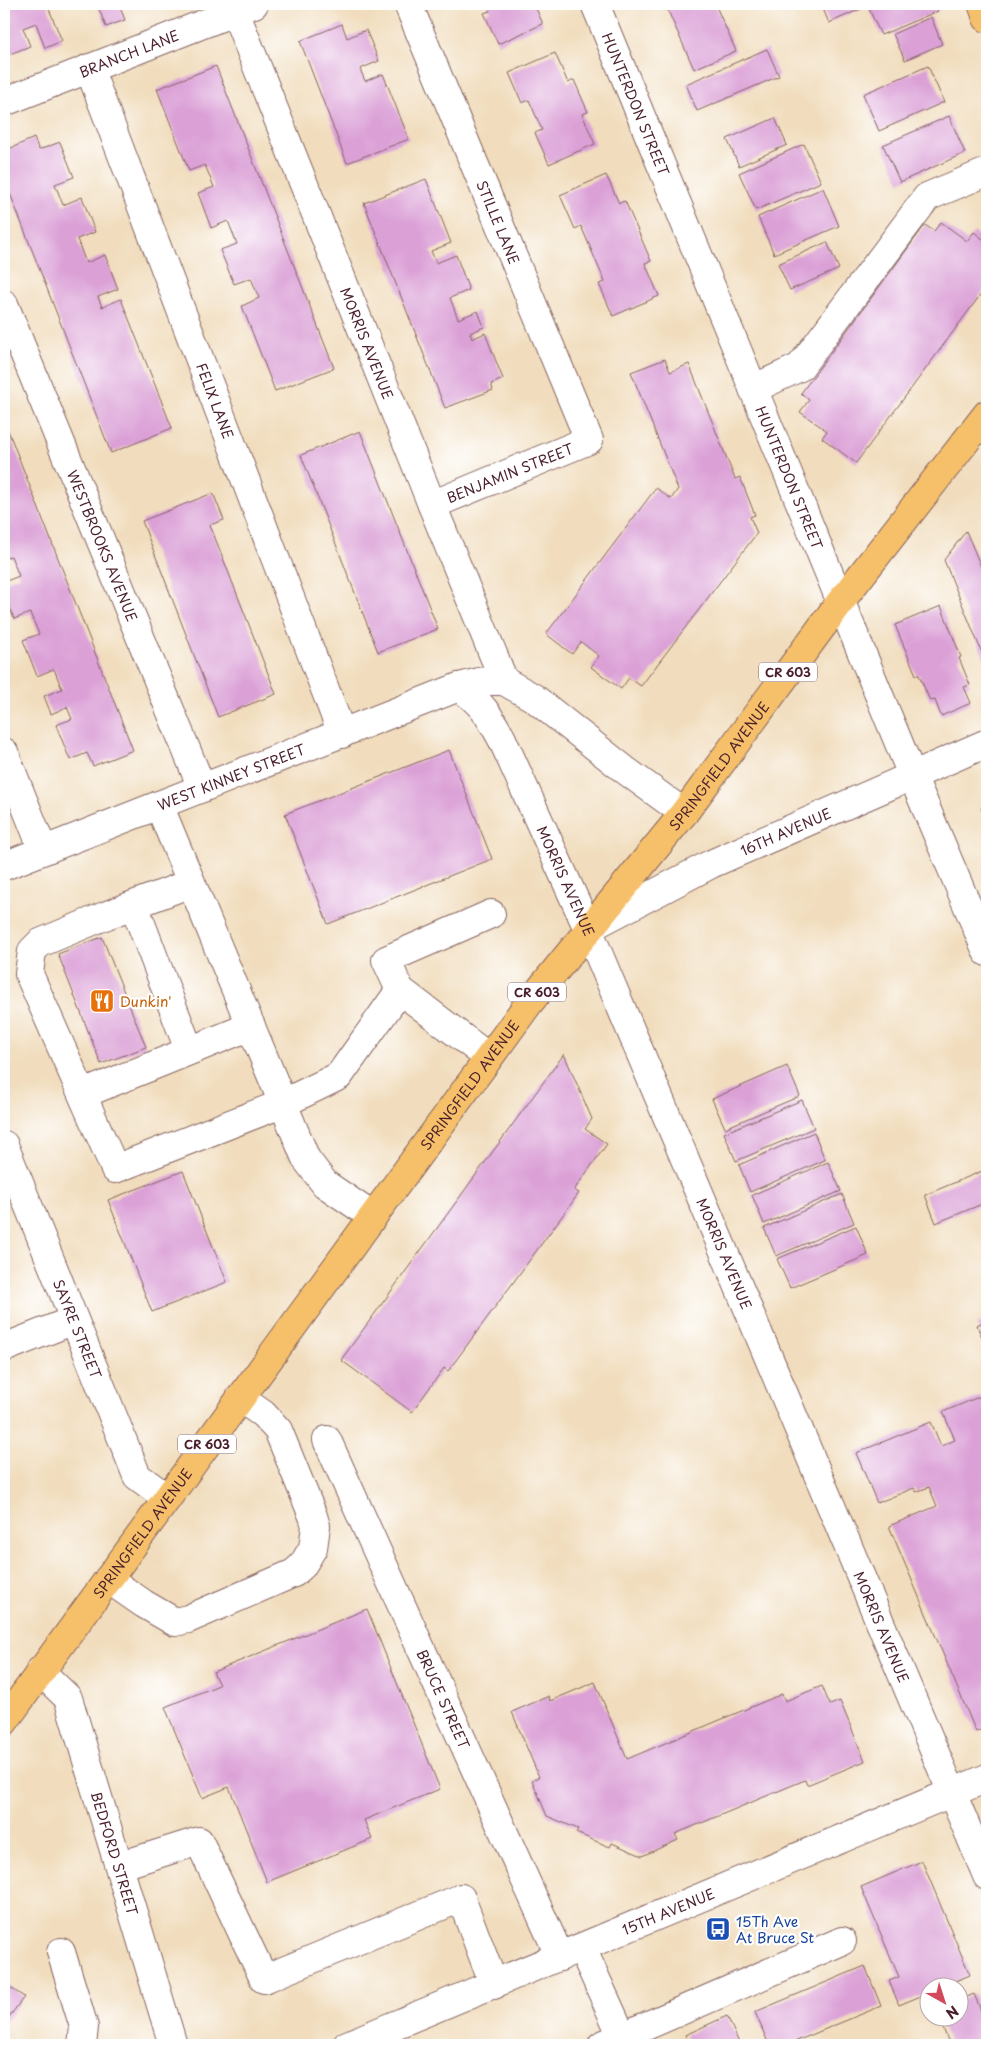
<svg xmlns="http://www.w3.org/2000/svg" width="991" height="2049" font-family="'Playpen Sans',sans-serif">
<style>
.building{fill:#dba1d7}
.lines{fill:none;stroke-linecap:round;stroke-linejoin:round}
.minor-casing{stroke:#84625e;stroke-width:30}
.major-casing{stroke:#84625e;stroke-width:30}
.minor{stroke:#fff;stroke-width:28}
.major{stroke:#f6c06b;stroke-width:28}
.labels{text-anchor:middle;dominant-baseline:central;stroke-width:4.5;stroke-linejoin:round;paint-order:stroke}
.shield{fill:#fff;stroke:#80626b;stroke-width:1}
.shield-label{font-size:12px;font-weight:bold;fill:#4a1f2b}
.street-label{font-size:14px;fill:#4a1f2b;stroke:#fff}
.food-label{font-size:14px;fill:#c56008;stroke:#fff;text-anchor:start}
.transit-label{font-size:14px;fill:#164399;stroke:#fff;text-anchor:start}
</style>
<rect width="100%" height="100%" fill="#fff"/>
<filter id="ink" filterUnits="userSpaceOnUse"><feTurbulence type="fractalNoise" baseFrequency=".02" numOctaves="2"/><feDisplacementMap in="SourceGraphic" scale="10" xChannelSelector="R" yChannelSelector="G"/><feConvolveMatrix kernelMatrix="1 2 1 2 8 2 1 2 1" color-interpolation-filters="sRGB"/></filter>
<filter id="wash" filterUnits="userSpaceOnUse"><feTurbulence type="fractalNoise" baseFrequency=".0096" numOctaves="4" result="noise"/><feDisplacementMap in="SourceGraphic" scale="20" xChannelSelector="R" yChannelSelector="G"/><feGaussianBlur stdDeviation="1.12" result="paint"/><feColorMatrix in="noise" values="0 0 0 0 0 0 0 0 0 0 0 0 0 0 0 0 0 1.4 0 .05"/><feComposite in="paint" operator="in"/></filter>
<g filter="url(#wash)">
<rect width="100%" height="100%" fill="#f1ddbd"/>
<g id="blocks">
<!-- building -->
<g class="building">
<polygon points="4,4 47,4 62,41 45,48 36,23 23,28 30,46 10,54 4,38"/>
<polygon points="97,4 119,4 125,20 106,27"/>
<polygon points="487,4 534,4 543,24 498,44 484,13 490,11"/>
<polygon points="665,4 715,4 736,51 694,69"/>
<polygon points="821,4 872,4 829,23"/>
<polygon points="880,4 935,4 938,11 881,35 869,9"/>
<polygon points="931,17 942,44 905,60 893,34"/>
<polygon points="342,24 347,38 366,30 379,61 360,69 365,81 383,74 409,139 347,163 300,41"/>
<polygon points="767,49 779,76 697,111 686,84"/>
<polygon points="555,53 568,83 574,80 588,112 582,114 595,144 549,164 535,133 542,130 529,100 522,103 509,73"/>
<polygon points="216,66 334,368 275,391 242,306 259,298 251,278 234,284 220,250 237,244 228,221 211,228 198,193 214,187 205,165 189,171 157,89"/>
<polygon points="928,66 944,102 879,131 863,94"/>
<polygon points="949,116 965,153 900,182 883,145"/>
<polygon points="775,118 787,145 739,166 727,139"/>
<polygon points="34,138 39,150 60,142 74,177 55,184 63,205 82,197 95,232 77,239 86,263 105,255 118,289 98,297 102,307 121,299 172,428 111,453 4,178 4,151"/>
<polygon points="804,144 821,182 756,210 739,173"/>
<polygon points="606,175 619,203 625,201 651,261 645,263 659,296 613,316 599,284 605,282 581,226 575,229 560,195"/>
<polygon points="426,179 451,243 431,251 436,263 456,255 469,290 450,298 458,319 478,311 484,327 470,333 472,339 485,333 503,379 491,384 493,390 445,408 364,203"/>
<polygon points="823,188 839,226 774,254 758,217"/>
<polygon points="941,222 967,241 974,232 987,242 987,286 856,463 822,438 827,431 800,412 809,400 801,393 925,225 934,231"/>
<polygon points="827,242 839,269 790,290 778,264"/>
<polygon points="665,359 670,372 689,364 735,479 740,477 755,515 750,517 757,533 641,686 629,678 621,689 591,667 599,656 581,642 572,654 546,634 656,488 671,499 678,489 631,372"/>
<polygon points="4,420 133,750 93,766 87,753 70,760 56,725 72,719 67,707 51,714 44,696 62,689 54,669 37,676 23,640 39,634 30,613 14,619 4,591 4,582 19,576 11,556 4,559"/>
<polygon points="360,431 438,629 378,652 301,455"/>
<polygon points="213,493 224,520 210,525 276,694 218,717 142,521"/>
<polygon points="966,531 987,581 987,665 944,560"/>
<polygon points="941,606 961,657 959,658 970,685 964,687 971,703 941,716 935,700 930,701 919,675 916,675 895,625"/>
<polygon points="449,750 492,859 328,924 285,814"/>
<polygon points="987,805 987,822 981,808"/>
<polygon points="102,937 146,1047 101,1064 58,954"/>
<polygon points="564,1054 592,1119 585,1129 607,1144 574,1190 579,1193 448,1371 444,1368 412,1412 341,1360"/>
<polygon points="787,1066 800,1096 725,1128 712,1099"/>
<polygon points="802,1100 814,1128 736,1161 724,1133"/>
<polygon points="814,1132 825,1160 750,1192 739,1165"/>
<polygon points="828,1162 841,1191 764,1224 752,1195"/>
<polygon points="987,1169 987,1202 936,1223 925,1195"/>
<polygon points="183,1171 227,1282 152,1312 108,1200"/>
<polygon points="842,1194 854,1223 776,1256 764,1228"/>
<polygon points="856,1226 868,1255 790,1288 777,1259"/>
<polygon points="987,1320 987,1349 977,1325"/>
<polygon points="981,1396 987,1410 987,1727 976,1732 889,1526 937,1506 929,1487 916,1492 914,1488 877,1503 856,1453 931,1422 941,1446 955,1440 943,1412"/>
<polygon points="367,1609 440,1789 364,1820 372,1839 267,1882 229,1787 202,1798 165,1707 219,1685 213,1672"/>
<polygon points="595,1682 627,1759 782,1694 785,1701 822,1686 830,1705 840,1701 865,1761 807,1785 805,1780 675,1834 678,1840 642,1856 612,1843 610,1847 576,1833 578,1829 547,1816 532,1780 539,1777 512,1712 549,1696 550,1701"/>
<polygon points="922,1861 970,1975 944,1986 928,1986 928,1993 899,2005 889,1981 899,1977 861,1887"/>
<polygon points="865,1966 881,2006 787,2045 769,2045 755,2012"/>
<polygon points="4,1983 24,1997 4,2024"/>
<polygon points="974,1994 987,2025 987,2045 950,2045 938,2016 958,2016 958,2001"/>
<polygon points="727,2016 740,2045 690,2045 685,2035"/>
</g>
</g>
</g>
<g filter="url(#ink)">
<use href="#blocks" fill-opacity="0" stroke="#84625e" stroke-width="1"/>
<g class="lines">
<defs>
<g id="minor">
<path id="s1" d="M232,4L432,505L504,681"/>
<path id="s2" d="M408,4L589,440L432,505"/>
<path id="s3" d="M595,4L912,775L987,952"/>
<path id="s4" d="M89,68L342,734"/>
<path id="s5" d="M4,102L254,4"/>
<path id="s6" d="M4,304L202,788"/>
<polyline points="753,389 800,367 927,197 987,172"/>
<path id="s7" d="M459,687C482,703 489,715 502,739L588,929L987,1876"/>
<polyline points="4,752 43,850"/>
<polyline points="159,805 306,1159 325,1184 372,1216"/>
<path id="s8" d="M4,866L459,687L483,681H504L534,698L625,770L684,813"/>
<polyline points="191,883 107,915 40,943 32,951 29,974 115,1169 284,1103 339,1076 400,990"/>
<polyline points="134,905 189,1050"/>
<path id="s9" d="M589,928L711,864L987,743"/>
<polyline points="488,1057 400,990 386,960 491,914"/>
<polyline points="83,1094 251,1026"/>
<path id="s10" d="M4,1145L137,1476L167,1498"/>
<polyline points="4,1348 74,1320"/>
<path id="s11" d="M327,1440L560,1957"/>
<polyline points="108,1579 144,1604 175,1622 188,1619 294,1573 302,1566 313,1548 316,1526 313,1516 278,1430 263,1414 240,1398"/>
<path id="s12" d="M40,1671L68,1698L173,2045"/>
<polyline points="119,1866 199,1841 264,1979 461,1898 494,1985"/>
<polyline points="582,1948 626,2045"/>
<polyline points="61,1952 84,2027 82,2045"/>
<path id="s13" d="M347,2045L987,1778"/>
<polyline points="602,2045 842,1941"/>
</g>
<g id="major">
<polyline points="982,4 987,18"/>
<path id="s14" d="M4,1722L529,1003L684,813L841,601L987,414"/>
</g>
</defs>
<!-- minor casing -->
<use href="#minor" class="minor-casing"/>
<!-- major casing -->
<use href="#major" class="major-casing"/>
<!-- minor -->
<use href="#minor" class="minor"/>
<!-- major -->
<use href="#major" class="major"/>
</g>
</g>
<!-- icons -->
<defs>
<symbol id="restaurant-square" viewBox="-11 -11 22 22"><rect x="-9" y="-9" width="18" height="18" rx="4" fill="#e8710a" stroke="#fff"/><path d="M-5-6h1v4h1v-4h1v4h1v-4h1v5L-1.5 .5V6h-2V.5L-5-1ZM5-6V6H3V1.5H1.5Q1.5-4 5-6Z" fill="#fff"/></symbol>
<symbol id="bus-square" viewBox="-11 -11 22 22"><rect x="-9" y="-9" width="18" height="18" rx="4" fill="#1a4fb4" stroke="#fff"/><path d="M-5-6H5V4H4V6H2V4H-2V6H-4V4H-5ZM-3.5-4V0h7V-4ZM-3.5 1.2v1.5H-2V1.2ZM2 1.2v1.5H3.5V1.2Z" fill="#fff"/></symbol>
</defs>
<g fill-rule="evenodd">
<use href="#restaurant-square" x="88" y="987" width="28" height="28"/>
<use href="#bus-square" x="704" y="1915" width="28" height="28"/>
</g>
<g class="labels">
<!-- shield labels -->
<g class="shield">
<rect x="759" y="662.5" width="58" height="19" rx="4"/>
<rect x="508" y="982.5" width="58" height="19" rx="4"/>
<rect x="178" y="1434.5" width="58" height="19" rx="4"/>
</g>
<g class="shield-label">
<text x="788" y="672">CR 603</text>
<text x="537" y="992">CR 603</text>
<text x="207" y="1444">CR 603</text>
</g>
<!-- street labels -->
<g class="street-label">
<text stroke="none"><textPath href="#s5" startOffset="134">BRANCH LANE</textPath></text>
<text stroke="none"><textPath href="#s3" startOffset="108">HUNTERDON STREET</textPath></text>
<text stroke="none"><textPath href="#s2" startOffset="236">STILLE LANE</textPath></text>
<text stroke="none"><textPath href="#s1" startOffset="365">MORRIS AVENUE</textPath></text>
<text stroke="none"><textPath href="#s4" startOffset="356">FELIX LANE</textPath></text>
<text transform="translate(510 473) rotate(-22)">BENJAMIN STREET</text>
<text stroke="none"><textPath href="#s3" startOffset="512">HUNTERDON STREET</textPath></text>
<text stroke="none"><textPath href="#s6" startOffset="261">WESTBROOKS AVENUE</textPath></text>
<text stroke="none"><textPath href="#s14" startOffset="1194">SPRINGFIELD AVENUE</textPath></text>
<text stroke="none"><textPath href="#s8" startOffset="244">WEST KINNEY STREET</textPath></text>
<text stroke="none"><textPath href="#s9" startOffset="219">16TH AVENUE</textPath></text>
<text stroke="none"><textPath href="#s7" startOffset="224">MORRIS AVENUE</textPath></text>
<text stroke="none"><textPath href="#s14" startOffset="789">SPRINGFIELD AVENUE</textPath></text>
<text stroke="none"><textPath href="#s7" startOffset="629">MORRIS AVENUE</textPath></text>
<text stroke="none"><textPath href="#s10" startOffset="198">SAYRE STREET</textPath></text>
<text stroke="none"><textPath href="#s14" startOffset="234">SPRINGFIELD AVENUE</textPath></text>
<text stroke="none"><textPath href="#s7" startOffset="1034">MORRIS AVENUE</textPath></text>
<text stroke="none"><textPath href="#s11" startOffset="284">BRUCE STREET</textPath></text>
<text stroke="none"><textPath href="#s12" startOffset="201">BEDFORD STREET</textPath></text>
<text stroke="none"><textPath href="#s13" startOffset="348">15TH AVENUE</textPath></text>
</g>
<!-- food labels -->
<g class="food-label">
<text x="120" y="1001">Dunkin'</text>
</g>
<!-- transit labels -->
<g class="transit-label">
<text x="736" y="1921">15Th Ave<tspan x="736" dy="16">At Bruce St</tspan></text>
</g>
</g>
<!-- margin -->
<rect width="991" height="2049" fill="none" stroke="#fff" stroke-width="20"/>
<!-- north arrow -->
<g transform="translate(944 2002) rotate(141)"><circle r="24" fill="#ffffff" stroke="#b7a5aa"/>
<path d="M0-4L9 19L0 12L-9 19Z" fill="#d1495b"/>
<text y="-8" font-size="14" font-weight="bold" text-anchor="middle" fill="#4a1f2b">N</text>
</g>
</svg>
